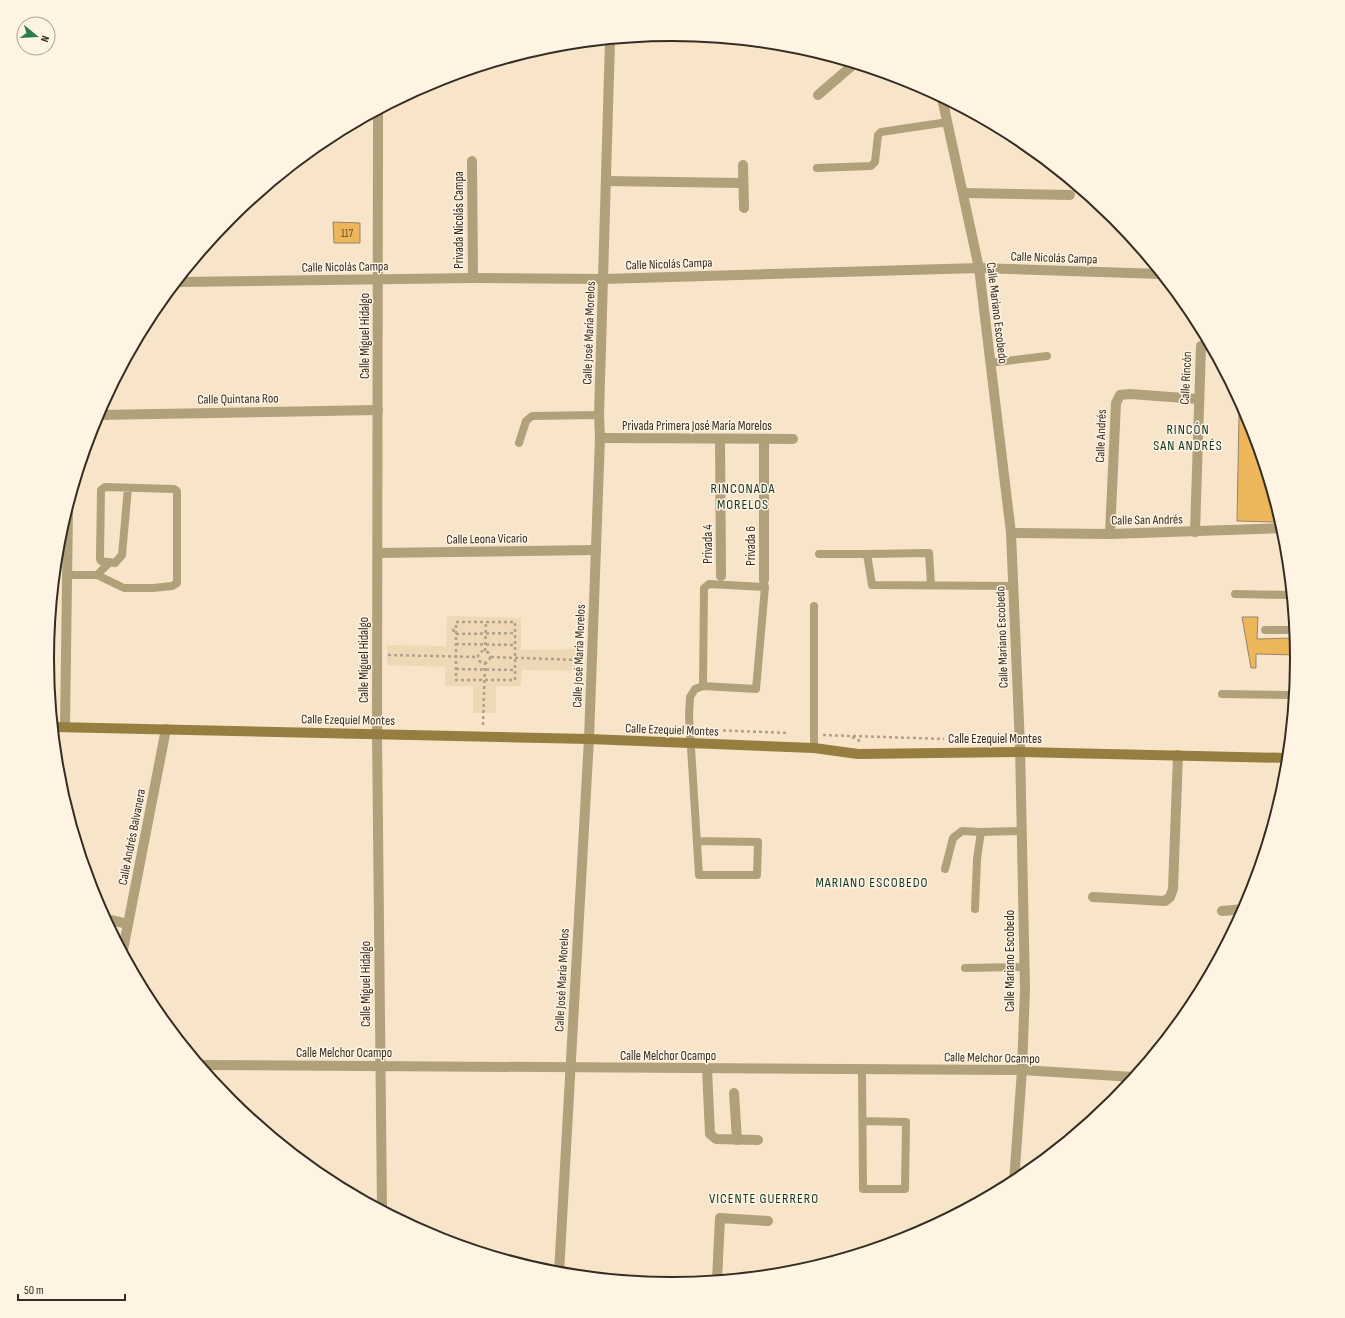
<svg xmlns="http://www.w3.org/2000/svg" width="1345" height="1318" font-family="'Sofia Sans Condensed',sans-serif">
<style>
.built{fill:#efd8b6}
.building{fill:#edb65b;stroke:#95846b}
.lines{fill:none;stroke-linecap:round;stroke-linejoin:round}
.path{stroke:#b0a18b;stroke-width:2.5;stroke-dasharray:3 3;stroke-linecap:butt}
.service{stroke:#b1a17a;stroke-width:8}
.pedestrian{stroke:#b1a17a;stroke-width:10}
.minor{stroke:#b1a17a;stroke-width:10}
.tertiary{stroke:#b1a17a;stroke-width:10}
.secondary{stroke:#967e41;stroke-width:10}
.labels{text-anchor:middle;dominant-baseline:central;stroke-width:3;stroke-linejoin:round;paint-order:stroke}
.number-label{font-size:11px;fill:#624f30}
.street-label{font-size:13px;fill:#342d22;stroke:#fff3e3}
.neighbourhood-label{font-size:14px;letter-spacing:1px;fill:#123822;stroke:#fff3e3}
.rim{fill:none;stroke:#342d22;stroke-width:2}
</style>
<rect width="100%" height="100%" fill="#f8e5c9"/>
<!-- built -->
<polygon class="built" points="447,616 521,618 521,650 584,649 582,671 522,670 521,686 496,686 496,713 473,713 473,686 445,686 445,667 387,665 387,645 446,646"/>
<!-- building -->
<g class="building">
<polygon points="333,222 360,223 360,243 334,243"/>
<polygon points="1239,415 1247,415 1250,420 1274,500 1274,522 1237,521"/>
<polygon points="1242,617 1258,617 1257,639 1295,638 1297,655 1256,654 1256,668 1251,668"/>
</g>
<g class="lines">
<!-- path -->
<g class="path">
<rect x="456" y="622" width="59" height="58"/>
<polyline points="452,630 456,631"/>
<polyline points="456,634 516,633"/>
<polyline points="456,644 515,645"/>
<circle cx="484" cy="657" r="6"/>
<polyline points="485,651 486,622"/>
<polyline points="388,655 478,657"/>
<polyline points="491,657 580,660"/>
<polyline points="456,669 515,670"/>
<polyline points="483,725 485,663"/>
<polyline points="711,730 788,733"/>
<polyline points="823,735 944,739"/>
<polyline points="852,737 862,742"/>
</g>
<!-- service -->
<g class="service">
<polyline points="817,168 871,166 875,162 878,135 881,132 948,122"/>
<polyline points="990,363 1047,356"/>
<polyline points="519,443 526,421 532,416 599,415"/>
<polyline points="819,554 867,554"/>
<polyline points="67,575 97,575 124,588 153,588 172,586 177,583 177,491 174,489 105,487 101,490 100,559 101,561 115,563 122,555 128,488"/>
<polyline points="97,575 109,563"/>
<polyline points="931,585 929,553 867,554 872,585 1013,586"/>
<polyline points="1235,594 1291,595"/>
<polyline points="814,606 814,748"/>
<polyline points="1265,630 1295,630"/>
<polyline points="1222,694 1294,695"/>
<polyline points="697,841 758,842 757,875 699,875 689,716 690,697 695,689 703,686 756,689 765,587 709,584 704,588 703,686"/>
<polyline points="945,869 953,838 962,831 981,832"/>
<polyline points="975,909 977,859 981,832 1021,831"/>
<polyline points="965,968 1024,967"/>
<polyline points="862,1069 863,1189 905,1189 906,1122 863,1121"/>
</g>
<!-- pedestrian -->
<g class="pedestrian">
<polyline points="720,439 721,576"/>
<polyline points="764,440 764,580"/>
</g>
<!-- minor -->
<g class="minor">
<polyline points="818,95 854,64"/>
<polyline points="942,98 979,268 1011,533 1020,746 1025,989 1022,1070 1014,1182"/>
<polyline points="378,111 377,733 382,1209"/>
<polyline points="472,161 473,278"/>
<polyline points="743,165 744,208"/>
<polyline points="606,181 742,183"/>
<polyline points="964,193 1070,195"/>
<polyline points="177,282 473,278 604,279 979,268 1161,274"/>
<polyline points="98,415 378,410"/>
<polyline points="600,438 793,439"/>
<polyline points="1195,532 1201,346"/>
<polyline points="1011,533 1110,534 1283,528"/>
<polyline points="1110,534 1116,403 1120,395 1130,394 1198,399"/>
<polyline points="378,553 596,550"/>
<polyline points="65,727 68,510"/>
<polyline points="1093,897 1165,901 1170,897 1173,889 1178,755"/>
<polyline points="1222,911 1244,909"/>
<polyline points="106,919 128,924"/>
<polyline points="123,950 166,729"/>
<polyline points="707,1069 710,1134 716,1139 758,1140"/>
<polyline points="734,1093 737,1140"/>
<polyline points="717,1280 720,1218 768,1221"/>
</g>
<!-- tertiary -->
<g class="tertiary">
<polyline points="201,1065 1022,1070 1134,1077"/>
<polyline points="559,1273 589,739 600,438 599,415 610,40"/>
</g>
<!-- secondary -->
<polyline class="secondary" points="54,727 589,739 814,748 858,754 1020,752 1288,758"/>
</g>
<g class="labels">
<!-- number labels -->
<g class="number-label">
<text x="347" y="233">117</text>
</g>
<!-- street labels -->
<g class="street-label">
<text transform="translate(459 220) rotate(-90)">Privada Nicolás Campa</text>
<text transform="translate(1054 258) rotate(2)">Calle Nicolás Campa</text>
<text transform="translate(669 264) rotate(-2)">Calle Nicolás Campa</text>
<text transform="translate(345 267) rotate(-1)">Calle Nicolás Campa</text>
<text transform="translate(997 313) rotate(83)">Calle Mariano Escobedo</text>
<text transform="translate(589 333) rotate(-88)">Calle José María Morelos</text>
<text transform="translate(365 336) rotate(-90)">Calle Miguel Hidalgo</text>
<text transform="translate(1186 378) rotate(-87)">Calle Rincón</text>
<text transform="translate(238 399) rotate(-1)">Calle Quintana Roo</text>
<text x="697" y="426">Privada Primera José María Morelos</text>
<text transform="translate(1101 436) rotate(-88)">Calle Andrés</text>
<text transform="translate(1147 520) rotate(-1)">Calle San Andrés</text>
<text transform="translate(487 539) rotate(-1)">Calle Leona Vicario</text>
<text transform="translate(708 544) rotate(-90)">Privada 4</text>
<text transform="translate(751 546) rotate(-90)">Privada 6</text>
<text transform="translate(1002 637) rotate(-92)">Calle Mariano Escobedo</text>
<text transform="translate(579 656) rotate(-88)">Calle José María Morelos</text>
<text transform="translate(364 660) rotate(-90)">Calle Miguel Hidalgo</text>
<text transform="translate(348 720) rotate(1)">Calle Ezequiel Montes</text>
<text transform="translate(672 730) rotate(2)">Calle Ezequiel Montes</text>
<text x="995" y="739">Calle Ezequiel Montes</text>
<text transform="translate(132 837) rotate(-79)">Calle Andrés Balvanera</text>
<text transform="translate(1010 961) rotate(-90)">Calle Mariano Escobedo</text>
<text transform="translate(562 980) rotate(-87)">Calle José María Morelos</text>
<text transform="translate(366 984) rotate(-90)">Calle Miguel Hidalgo</text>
<text x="344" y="1053">Calle Melchor Ocampo</text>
<text x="668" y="1056">Calle Melchor Ocampo</text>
<text transform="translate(992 1058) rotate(1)">Calle Melchor Ocampo</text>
</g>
<!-- neighbourhood labels -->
<g class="neighbourhood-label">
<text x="1188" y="429">RINCÓN<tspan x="1188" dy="16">SAN ANDRÉS</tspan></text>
<text x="743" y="488">RINCONADA<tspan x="743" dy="16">MORELOS</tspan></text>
<text x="872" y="882">MARIANO ESCOBEDO</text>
<text x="764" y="1198">VICENTE GUERRERO</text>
</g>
</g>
<!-- crop -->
<path d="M0 0H1345V1318H0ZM54 659a618 618 0 1 1 1236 0a618 618 0 1 1-1236 0Z" fill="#fff3e3" fill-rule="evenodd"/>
<path class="rim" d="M54 659a618 618 0 1 1 1236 0a618 618 0 1 1-1236 0Z"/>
<!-- north arrow -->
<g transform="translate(36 36) rotate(108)"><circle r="19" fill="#fff3e3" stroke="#aea496"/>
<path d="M0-3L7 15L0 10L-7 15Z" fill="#297b4c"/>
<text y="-6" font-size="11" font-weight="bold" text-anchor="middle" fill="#342d22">N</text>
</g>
<!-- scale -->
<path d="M18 1294v6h107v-6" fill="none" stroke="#342d22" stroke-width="2"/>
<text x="24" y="1294" font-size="12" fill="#342d22" stroke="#fff3e3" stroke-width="3" paint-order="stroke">50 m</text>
</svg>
